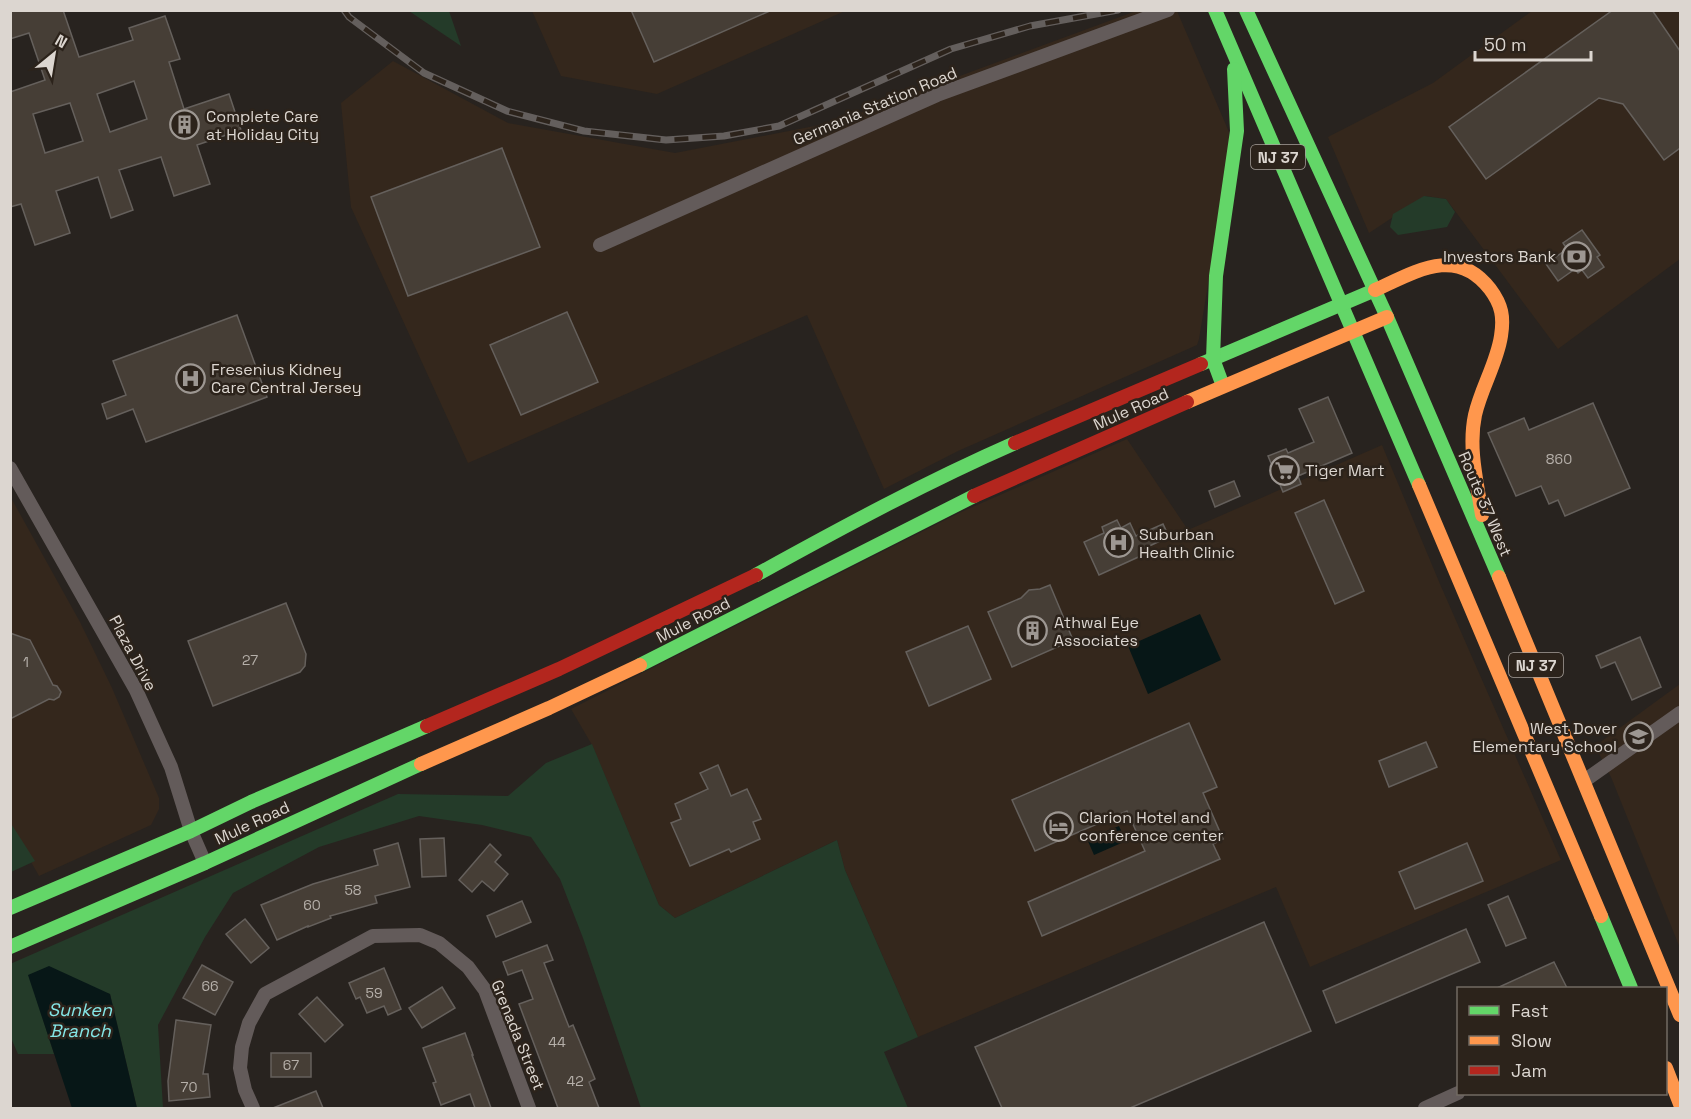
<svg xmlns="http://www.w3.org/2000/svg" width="1691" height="1119" font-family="'Space Grotesk',sans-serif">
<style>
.built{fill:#34271c}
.green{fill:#243b29}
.water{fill:#071717}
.building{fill:#463e36;stroke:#65605c;stroke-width:1.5;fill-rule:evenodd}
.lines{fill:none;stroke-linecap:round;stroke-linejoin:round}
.street{stroke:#635b5a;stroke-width:14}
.fast{stroke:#63d668;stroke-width:14}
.slow{stroke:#ff974d;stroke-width:14}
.jam{stroke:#b3261e;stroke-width:14}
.rail-casing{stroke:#645f5d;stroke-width:7}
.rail{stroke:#2c231b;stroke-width:4.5;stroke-dasharray:14;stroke-linecap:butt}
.labels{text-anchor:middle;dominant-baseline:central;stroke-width:5;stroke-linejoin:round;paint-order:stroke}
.number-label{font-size:14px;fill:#b6b0aa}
.shield{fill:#2c231b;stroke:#a7a09a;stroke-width:1.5}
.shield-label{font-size:15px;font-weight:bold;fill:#dcd6d0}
.street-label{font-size:16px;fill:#dcd6d0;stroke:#2c231b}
.poi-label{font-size:16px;fill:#dcd6d0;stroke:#2c231b;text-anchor:start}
.water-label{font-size:18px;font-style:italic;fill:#85e7e7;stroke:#2c231b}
</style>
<rect width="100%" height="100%" fill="#28231f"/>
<!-- built -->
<g class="built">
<polygon points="532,11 845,11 657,94 561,76"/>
<polygon points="1136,11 1177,11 1229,132 1229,157 1199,339 1197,345 958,451 884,489 807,315 468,463 351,207 341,103 393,61 508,123 675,153 835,122"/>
<polygon points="1532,11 1680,11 1680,259 1558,349 1446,199 1425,196 1369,233 1328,137 1433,83"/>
<polygon points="1127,439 1188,530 1382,445 1440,584 1561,860 1310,967 1276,887 918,1037 845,870 837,840 675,918 659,905 592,745 571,709 959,513"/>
<polygon points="10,496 80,622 112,688 159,798 159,809 151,825 39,876 11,826"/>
<polygon points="1680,684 1680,948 1611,777 1595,746"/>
</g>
<!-- green -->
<g class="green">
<polygon points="409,11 449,11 461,46"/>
<polygon points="1424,196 1446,199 1455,212 1447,227 1398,235 1390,227 1393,214"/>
<polygon points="592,744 659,905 675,918 837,840 845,870 918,1037 884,1052 908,1108 641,1108 583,938 560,879 531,837 482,825 419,816 319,847 233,893 205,937 158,1025 163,1108 137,1108 110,994 29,975 54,1054 18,1054 11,1038 10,964 398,794 508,796 546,763"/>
<polygon points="10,822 35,861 11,872 10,872"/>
</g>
<!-- water -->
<g class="water">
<polygon points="1200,614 1221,660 1148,694 1128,646"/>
<polygon points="1119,826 1126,841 1094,855 1087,839"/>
<polygon points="49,966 110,994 137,1108 72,1108 28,975"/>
</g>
<!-- building -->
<g class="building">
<path d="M10,10H63L79,57L133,40L129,28L165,16L180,59L169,62L184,109L229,94L241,130L197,145L210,184L174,196L161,157L119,170L133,210L111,218L98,177L56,191L70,233L35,245L21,204L10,207V92L45,80L29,33L10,39ZM134,81L147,119L110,132L97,94ZM70,103L83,141L45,153L33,114Z"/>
<polygon points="631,10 772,10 654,62"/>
<polygon points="1613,10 1652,10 1680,51 1680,148 1664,160 1623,104 1599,98 1486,179 1449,127"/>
<polygon points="502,148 540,247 408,296 371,197"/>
<polygon points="1582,230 1600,255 1597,257 1604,267 1588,278 1582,270 1578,273 1575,269 1558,281 1546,264 1567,249 1563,243"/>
<polygon points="567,312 598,382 521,415 490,345"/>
<polygon points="237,315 267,397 146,442 133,409 107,419 102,404 126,395 113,361"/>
<polygon points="1328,397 1352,453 1298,476 1301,484 1283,492 1268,456 1286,449 1288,453 1314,442 1299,409"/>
<polygon points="1593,403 1630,488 1565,516 1558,500 1549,504 1541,486 1516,496 1488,433 1524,418 1529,430"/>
<polygon points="1234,481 1240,496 1215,507 1209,491"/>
<polygon points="1324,500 1364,591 1335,604 1295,513"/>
<polygon points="1117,520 1121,528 1130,523 1136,536 1163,524 1169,537 1143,549 1145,554 1099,575 1084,542 1104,533 1102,527"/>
<polygon points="1050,585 1073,640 1012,667 988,612 1021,598 1029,590 1040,589"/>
<polygon points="286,603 306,654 305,666 300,672 213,706 188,641"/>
<polygon points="968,626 991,679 929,706 906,652"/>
<polygon points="10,633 30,640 53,685 57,686 61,692 59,697 54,700 49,699 10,719"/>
<polygon points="1640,637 1661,687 1632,700 1615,662 1601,668 1596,656"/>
<polygon points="1189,723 1217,787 1203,793 1223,839 1213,844 1220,859 1042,936 1028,902 1145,851 1127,811 1035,851 1012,800"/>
<polygon points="1426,742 1437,767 1389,787 1379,761"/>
<polygon points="718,765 731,796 747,789 761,819 753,822 760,839 731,852 729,849 690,866 671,823 681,819 675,804 708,789 700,773"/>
<polygon points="444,838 446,876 422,877 420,839"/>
<polygon points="398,843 410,887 375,896 377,903 330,916 331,918 308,927 308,926 277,940 261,905 313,884 378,865 374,850"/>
<polygon points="1467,843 1483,881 1415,909 1399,872"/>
<polygon points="490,844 501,855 495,862 508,874 494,891 482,881 472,892 459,880"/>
<polygon points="1508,896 1526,938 1506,946 1488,905"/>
<polygon points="522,901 531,922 496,937 487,916"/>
<polygon points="245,919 269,948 251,963 226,934"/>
<polygon points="1264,922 1311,1031 1130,1108 1002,1108 975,1047"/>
<polygon points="1466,929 1480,962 1336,1023 1323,991"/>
<polygon points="547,945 553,960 544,963 569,1027 573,1025 595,1079 589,1082 599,1108 558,1108 519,1004 533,999 522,970 508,975 503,962"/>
<polygon points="1554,962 1567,988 1497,988"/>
<polygon points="202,965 233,982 215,1015 183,998"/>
<polygon points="384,968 401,1009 388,1015 384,1006 367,1013 360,997 356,999 349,983"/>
<polygon points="442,987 455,1008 422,1028 409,1008"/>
<polygon points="317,997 343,1025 325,1042 299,1014"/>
<polygon points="176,1020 211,1025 203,1074 208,1074 210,1097 169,1101 168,1081"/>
<polygon points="465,1033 473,1055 472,1055 491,1108 475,1108 470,1094 441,1105 433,1083 436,1082 423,1048"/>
<rect x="271" y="1053" width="40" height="24"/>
<polygon points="316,1091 323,1108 273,1108"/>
</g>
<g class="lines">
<!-- street -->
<g class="street">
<polyline points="600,245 937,95 1168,10"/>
<polyline points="10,468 136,690 171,767 191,831 205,863"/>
<polyline points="1584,781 1680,713"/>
<polyline points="253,1108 245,1090 240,1068 242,1047 249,1023 265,994 373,936 420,935 439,943 468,967 485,990 529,1108"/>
<polyline points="1425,1108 1458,1093"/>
</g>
<!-- fast -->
<g class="fast">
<polyline points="1215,10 1419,485"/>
<polyline points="1246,10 1387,317 1499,577"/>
<polyline points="1201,364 1375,290"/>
<polyline points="1223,386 1213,359 1216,276 1237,131 1234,69"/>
<path d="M756,575C841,528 926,482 1015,443"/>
<polyline points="640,665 974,496"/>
<polyline points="10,908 191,831 251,802 427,726"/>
<polyline points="1601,916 1631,988"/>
<polyline points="10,947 205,863 421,764"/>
</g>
<!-- slow -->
<g class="slow">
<path d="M1375,290C1415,272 1456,245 1490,289C1502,305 1504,317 1501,336C1497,363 1481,388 1475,415C1468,448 1477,482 1482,515"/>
<polyline points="1187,402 1387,317"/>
<polyline points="1419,485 1601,916"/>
<polyline points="1499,577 1680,1015"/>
<polyline points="421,764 549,708 640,665"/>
<polyline points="1666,1068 1680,1104"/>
</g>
<!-- jam -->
<g class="jam">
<polyline points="1015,443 1201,364"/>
<polyline points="974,496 1187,402"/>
<polyline points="427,726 559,669 756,575"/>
</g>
<defs>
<polyline id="rail" points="344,10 349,17 424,73 507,111 584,131 666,140 724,136 779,126 951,49 1030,26 1118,10"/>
</defs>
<!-- rail casing -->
<use href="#rail" class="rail-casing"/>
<!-- rail -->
<use href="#rail" class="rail"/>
</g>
<!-- icons -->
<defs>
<symbol id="building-ring" viewBox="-11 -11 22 22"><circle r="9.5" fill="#2c231b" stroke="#9d9792" stroke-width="1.5"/><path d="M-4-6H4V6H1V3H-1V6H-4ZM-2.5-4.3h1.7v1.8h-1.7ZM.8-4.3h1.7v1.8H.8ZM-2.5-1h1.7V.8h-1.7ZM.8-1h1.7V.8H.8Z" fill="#9d9792"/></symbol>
<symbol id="bank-ring" viewBox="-11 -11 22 22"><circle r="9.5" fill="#2c231b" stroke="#9d9792" stroke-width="1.5"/><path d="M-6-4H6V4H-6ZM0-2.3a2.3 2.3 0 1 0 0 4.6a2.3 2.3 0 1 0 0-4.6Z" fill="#9d9792"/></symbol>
<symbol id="hospital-ring" viewBox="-11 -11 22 22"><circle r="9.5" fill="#2c231b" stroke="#9d9792" stroke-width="1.5"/><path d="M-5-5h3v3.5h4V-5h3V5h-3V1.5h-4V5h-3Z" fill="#9d9792"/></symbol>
<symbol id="supermarket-ring" viewBox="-11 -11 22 22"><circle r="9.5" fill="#2c231b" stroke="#9d9792" stroke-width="1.5"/><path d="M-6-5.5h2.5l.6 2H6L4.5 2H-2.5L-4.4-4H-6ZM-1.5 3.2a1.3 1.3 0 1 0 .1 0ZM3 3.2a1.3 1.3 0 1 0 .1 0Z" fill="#9d9792"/></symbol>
<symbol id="school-ring" viewBox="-11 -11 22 22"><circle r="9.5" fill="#2c231b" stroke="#9d9792" stroke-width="1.5"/><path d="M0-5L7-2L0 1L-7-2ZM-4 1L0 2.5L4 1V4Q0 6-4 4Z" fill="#9d9792"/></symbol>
<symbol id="hotel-ring" viewBox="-11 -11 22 22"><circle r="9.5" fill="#2c231b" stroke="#9d9792" stroke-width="1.5"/><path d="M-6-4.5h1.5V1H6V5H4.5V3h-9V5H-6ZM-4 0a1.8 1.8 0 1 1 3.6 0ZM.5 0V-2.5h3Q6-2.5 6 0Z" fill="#9d9792"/></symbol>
</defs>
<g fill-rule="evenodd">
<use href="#building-ring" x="168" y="108" width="33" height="33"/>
<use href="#bank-ring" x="1560" y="240" width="33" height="33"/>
<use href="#hospital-ring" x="174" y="362" width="33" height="33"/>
<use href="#supermarket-ring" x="1268" y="454" width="33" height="33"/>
<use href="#hospital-ring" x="1102" y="526" width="33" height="33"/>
<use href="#building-ring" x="1016" y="614" width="33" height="33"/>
<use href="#school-ring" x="1622" y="720" width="33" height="33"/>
<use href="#hotel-ring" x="1042" y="810" width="33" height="33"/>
</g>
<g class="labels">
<!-- number labels -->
<g class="number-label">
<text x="1559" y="459">860</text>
<text x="250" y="660">27</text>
<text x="26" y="662">1</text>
<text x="353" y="890">58</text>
<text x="312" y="905">60</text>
<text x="210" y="986">66</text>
<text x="374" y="993">59</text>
<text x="557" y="1042">44</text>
<text x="291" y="1065">67</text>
<text x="575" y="1081">42</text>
<text x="189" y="1087">70</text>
</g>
<!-- shield labels -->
<g class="shield">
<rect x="1251" y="145" width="54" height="24" rx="4.5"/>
<rect x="1509" y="653" width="54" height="24" rx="4.5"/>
</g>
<g class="shield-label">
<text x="1278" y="157">NJ 37</text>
<text x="1536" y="665">NJ 37</text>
</g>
<!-- street labels -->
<g class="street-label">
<text transform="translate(875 106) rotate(-23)">Germania Station Road</text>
<text transform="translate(1131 409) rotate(-24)">Mule Road</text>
<text transform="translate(1485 504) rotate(67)">Route 37 West</text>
<text transform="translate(693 620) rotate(-27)">Mule Road</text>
<text transform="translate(133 653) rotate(62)">Plaza Drive</text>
<text transform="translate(252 823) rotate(-25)">Mule Road</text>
<text transform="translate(518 1035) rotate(68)">Grenada Street</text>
</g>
<!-- poi labels -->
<g class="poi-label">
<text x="206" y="116">Complete Care<tspan x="206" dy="18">at Holiday City</tspan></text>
<text x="1556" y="256" text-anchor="end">Investors Bank</text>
<text x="211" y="369">Fresenius Kidney<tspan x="211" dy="18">Care Central Jersey</tspan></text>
<text x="1305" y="470">Tiger Mart</text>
<text x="1139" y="534">Suburban<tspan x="1139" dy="18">Health Clinic</tspan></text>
<text x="1054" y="622">Athwal Eye<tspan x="1054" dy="18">Associates</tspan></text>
<text x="1617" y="728" text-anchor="end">West Dover<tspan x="1617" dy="18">Elementary School</tspan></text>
<text x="1079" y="817">Clarion Hotel and<tspan x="1079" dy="18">conference center</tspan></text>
</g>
<!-- water labels -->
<g class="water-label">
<text x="80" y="1009">Sunken<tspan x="80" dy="21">Branch</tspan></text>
</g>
</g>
<!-- border -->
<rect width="1691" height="1119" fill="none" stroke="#dcd6d0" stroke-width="24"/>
<!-- legend -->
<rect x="1457" y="987" width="210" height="108" fill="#2c231b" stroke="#726b63" stroke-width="1.5"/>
<rect x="1469" y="1006" width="30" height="9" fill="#63d668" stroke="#726b63" stroke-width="1.5"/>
<text x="1511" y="1017" font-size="18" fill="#dcd6d0">Fast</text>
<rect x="1469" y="1036" width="30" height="9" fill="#ff974d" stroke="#726b63" stroke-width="1.5"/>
<text x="1511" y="1047" font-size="18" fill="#dcd6d0">Slow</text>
<rect x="1469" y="1066" width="30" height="9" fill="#b3261e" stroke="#726b63" stroke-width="1.5"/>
<text x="1511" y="1077" font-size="18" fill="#dcd6d0">Jam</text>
<!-- north arrow -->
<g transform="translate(54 54) rotate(30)" stroke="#2c231b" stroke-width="4.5" paint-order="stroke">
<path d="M0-4.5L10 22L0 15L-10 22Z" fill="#dcd6d0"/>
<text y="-9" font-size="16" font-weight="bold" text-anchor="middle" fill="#dcd6d0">N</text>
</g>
<!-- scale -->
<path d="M1475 51v9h116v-9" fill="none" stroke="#dcd6d0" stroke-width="3"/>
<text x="1484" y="51" font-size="18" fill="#dcd6d0" stroke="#2c231b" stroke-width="4.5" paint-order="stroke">50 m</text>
</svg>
